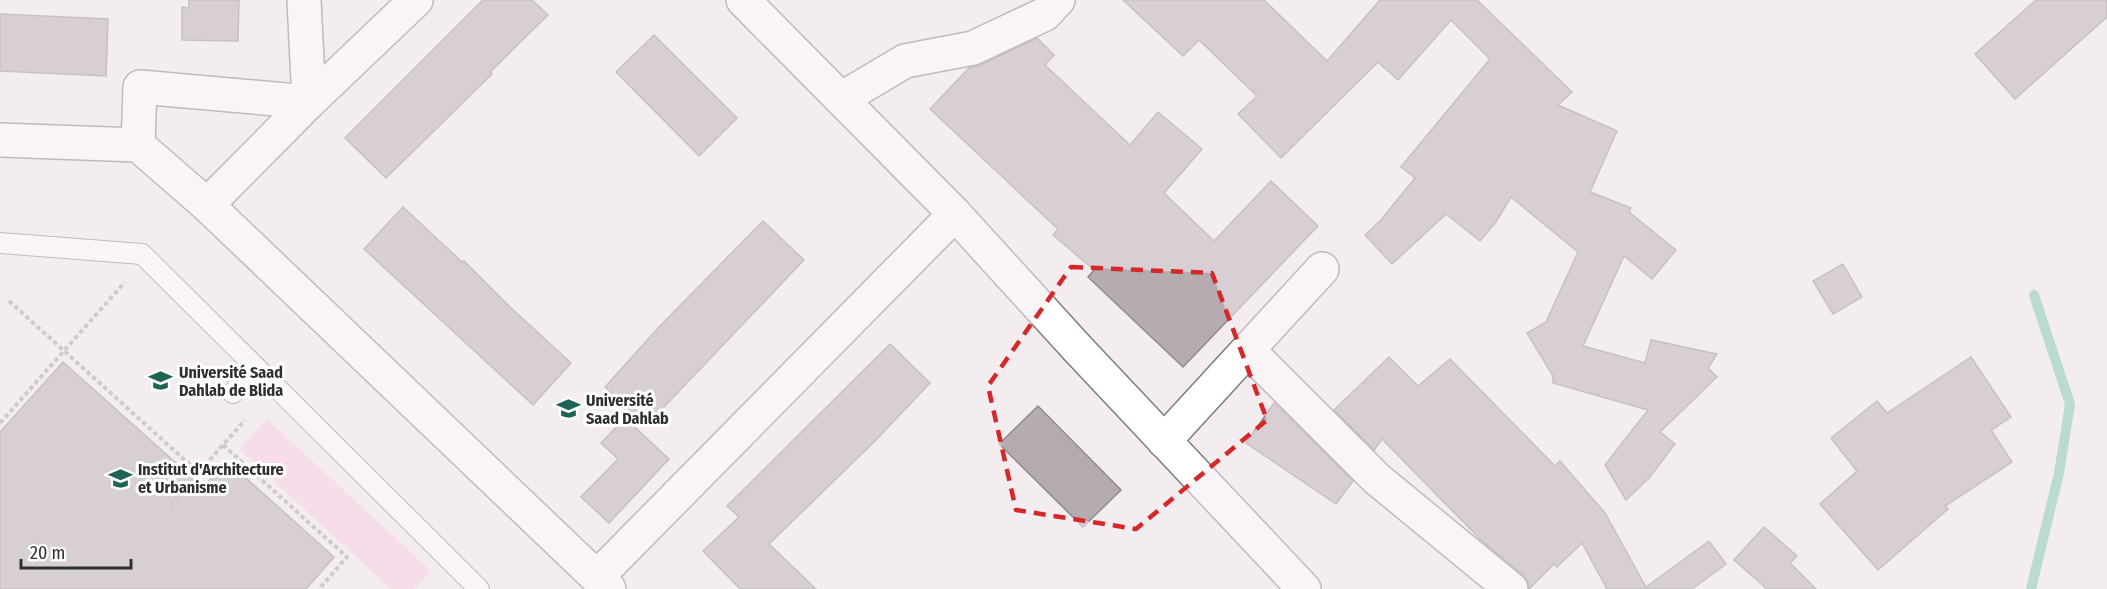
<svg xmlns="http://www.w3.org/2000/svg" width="2107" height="589" font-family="'Fira Sans Condensed',sans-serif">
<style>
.green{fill:#fbcae3}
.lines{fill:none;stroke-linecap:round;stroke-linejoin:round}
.stream{stroke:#73c5b1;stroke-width:10}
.building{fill:#b4acb0;stroke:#918a8d;stroke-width:1.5}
.service-casing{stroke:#827b7f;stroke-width:22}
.minor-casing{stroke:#827b7f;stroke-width:36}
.tertiary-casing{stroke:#827b7f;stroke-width:36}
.path{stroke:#a5a0a2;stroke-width:4;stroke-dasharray:4.5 3;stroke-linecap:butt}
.service{stroke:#fff;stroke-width:20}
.minor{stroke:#fff;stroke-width:33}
.tertiary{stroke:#fff;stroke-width:33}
.marked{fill:none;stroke:#d62828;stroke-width:4.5;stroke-dasharray:12 8;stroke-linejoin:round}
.labels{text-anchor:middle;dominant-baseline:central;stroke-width:6;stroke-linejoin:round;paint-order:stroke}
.poi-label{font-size:16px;font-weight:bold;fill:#302e2f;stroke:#fff;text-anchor:start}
</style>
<rect width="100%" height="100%" fill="#f4edf0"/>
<!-- green -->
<polygon class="green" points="267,419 431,571 414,589 391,589 239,449"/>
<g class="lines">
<!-- stream -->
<polyline class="stream" points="2031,589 2059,473 2070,404 2034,295"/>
</g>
<!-- building -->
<g class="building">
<polygon points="189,0 239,0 238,41 182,40 182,7 189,8"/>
<polygon points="483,0 532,0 548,15 490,72 492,74 386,178 345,138"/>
<polygon points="1123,0 1264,0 1327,61 1380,0 1477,0 1572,92 1558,105 1617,131 1590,192 1631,208 1629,212 1676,250 1652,279 1624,256 1583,346 1645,363 1651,340 1717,354 1708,368 1717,377 1660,432 1675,444 1649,478 1626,500 1605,465 1648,410 1553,383 1553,376 1527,333 1546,322 1578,252 1511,197 1496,222 1480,241 1446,214 1392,264 1365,235 1380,221 1415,178 1401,167 1490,59 1451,20 1398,80 1378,62 1281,158 1238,114 1257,96 1199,40 1183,56"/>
<polygon points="2036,0 2107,0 2107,17 2015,99 1975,54"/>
<polygon points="0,14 108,19 106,76 0,71"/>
<polygon points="654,35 737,118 699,156 616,72"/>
<polygon points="1037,38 1054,55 1045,65 1130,145 1158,112 1202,149 1164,193 1214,241 1271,181 1318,226 1183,367 1088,277 1094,270 1053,235 1058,229 930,109 969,68 981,65"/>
<polygon points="403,207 462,262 464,261 510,307 571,363 533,405 364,249"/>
<polygon points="763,221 804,260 646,426 605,387 659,327"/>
<polygon points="1843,264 1862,297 1833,314 1813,281"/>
<polygon points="890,344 930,383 874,442 769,544 816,589 740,589 703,551 739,517 727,506"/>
<polygon points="1389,357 1418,386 1450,359 1555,466 1560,461 1605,513 1646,587 1709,541 1726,564 1692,589 1607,589 1582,543 1557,567 1554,564 1529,589 1528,582 1523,575 1482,541 1382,439 1374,450 1334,410"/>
<polygon points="1971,357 2011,417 1991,430 2012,462 1945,506 1948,509 1878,570 1820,504 1857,471 1831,438 1877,401 1887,413"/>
<polygon points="63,362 203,487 227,461 334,557 306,589 0,589 0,432"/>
<polygon points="1274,403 1353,481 1336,504 1246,443"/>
<polygon points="1038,406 1121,490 1083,527 999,444"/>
<polygon points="625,418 669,459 609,523 581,497 618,459 601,443"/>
<polygon points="1764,527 1797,556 1790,563 1816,589 1767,589 1734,560"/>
</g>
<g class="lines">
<defs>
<g id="service">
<polyline points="0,243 142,254 479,589"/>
<polyline points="233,393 255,367"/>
</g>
<g id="minor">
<polyline points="841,99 905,61 973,48 1045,14 1058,0"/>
<polyline points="0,140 138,145 207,205 309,102 416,0"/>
<polyline points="138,145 140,87 309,102 304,0"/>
<polyline points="207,205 609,589"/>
<polyline points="1248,350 1377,479 1511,589"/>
<polyline points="1164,441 1322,269"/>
<polyline points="597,577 955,214"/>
</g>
<polyline id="tertiary" points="743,0 955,214 1077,348 1304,589"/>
</defs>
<!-- service casing -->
<use href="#service" class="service-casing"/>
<!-- minor casing -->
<use href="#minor" class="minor-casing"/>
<!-- tertiary casing -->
<use href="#tertiary" class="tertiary-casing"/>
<!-- path -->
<g class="path">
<polyline points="9,301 199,473"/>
<polyline points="0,423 125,282"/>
<polyline points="223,445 347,557 319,589"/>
<polyline points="170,505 245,420"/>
</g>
<!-- service -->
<use href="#service" class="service"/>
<!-- minor -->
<use href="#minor" class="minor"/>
<!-- tertiary -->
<use href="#tertiary" class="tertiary"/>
</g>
<!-- marked area -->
<path d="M0 0H2107V589H0ZM1071,267L1212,273L1267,420L1136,529L1016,510L988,386Z" fill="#f4edf0" fill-opacity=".55" fill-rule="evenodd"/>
<path class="marked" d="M1071,267L1212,273L1267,420L1136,529L1016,510L988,386Z"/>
<!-- icons -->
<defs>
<symbol id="university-bare" viewBox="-9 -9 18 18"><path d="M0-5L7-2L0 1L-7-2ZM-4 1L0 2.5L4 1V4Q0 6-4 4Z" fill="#1f6456" stroke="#fff" stroke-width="2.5" paint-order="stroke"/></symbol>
</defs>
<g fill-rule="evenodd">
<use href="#university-bare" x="144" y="364" width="33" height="33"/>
<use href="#university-bare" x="552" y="392" width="33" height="33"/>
<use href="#university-bare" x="104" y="462" width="33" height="33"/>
</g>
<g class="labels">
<!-- poi labels -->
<g class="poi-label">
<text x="179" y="372">Université Saad<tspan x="179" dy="18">Dahlab de Blida</tspan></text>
<text x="586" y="400">Université<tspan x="586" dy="18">Saad Dahlab</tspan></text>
<text x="138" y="469">Institut d'Architecture<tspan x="138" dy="18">et Urbanisme</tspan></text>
</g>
</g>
<!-- scale -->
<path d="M21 559v9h110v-9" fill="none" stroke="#302e2f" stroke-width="3"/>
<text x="30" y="559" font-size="18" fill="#302e2f" stroke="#ffffff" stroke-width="4.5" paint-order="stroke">20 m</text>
</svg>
